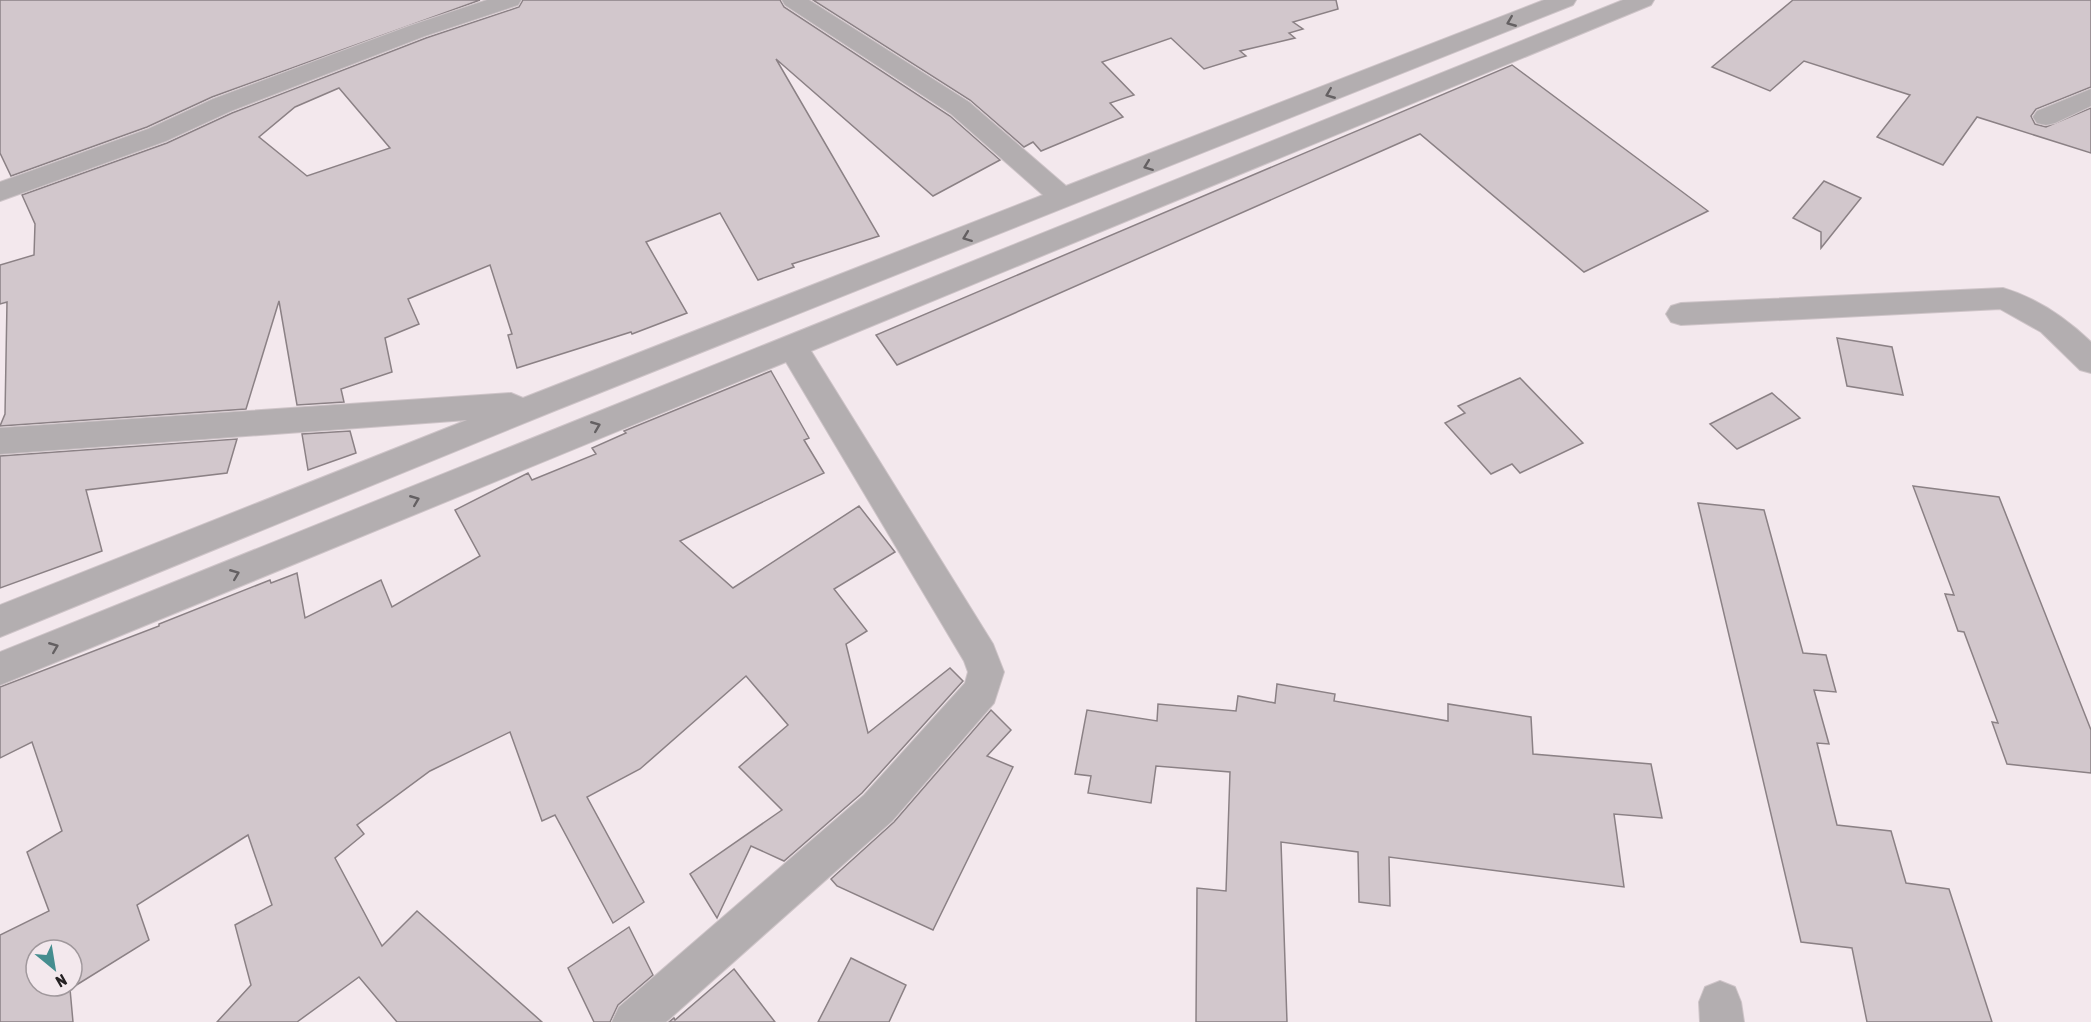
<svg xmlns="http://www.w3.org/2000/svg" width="2091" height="1022" font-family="'Asap Condensed',sans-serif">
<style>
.building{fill:#d2c7cc;stroke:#8b8185;stroke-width:1.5;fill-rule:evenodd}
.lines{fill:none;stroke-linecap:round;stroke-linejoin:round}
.minor-casing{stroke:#cec4c8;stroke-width:2}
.minor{fill:#b3aeb0;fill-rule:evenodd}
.oneway{stroke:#646062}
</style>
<rect width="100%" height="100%" fill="#f3e8ed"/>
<!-- building -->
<g class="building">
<polygon points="0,0 480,0 212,97 147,127 11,176 0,153"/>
<path d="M523,0H780L784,7L950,116L1000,160L933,196L776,59L879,236L792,264L794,267L758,280L720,213L646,242L687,313L632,334L631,332L517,368L508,335L512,334L490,265L408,299L419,324L385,338L392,372L341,389L344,402L297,405L279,301L246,409L0,426L5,414L7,302L0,304V265L34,255L35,224L22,195L167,143L232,113L426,38L519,7ZM339,88L390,148L307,176L259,137L295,107Z"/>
<polygon points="813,0 1336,0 1338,9 1293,22 1303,29 1289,33 1295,38 1240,51 1246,56 1204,69 1171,38 1102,62 1134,95 1110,103 1123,117 1041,151 1033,142 1024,147 970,100"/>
<polygon points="1793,0 2091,0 2091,87 2036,109 2031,116 2035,124 2046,127 2091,108 2091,153 1977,117 1943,165 1877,137 1910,95 1804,61 1770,91 1712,67"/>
<polygon points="1512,65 1708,211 1584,272 1420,134 897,365 876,335"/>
<polygon points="1824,181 1861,198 1821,248 1821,232 1793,218"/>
<polygon points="1837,338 1892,347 1903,395 1847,386"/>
<path d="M771,371L809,438L804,440L824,473L680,541L733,588L859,506L895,552L834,589L867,631L846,644L868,733L950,668L963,681L862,793L784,861L751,846L717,918L690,874L782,810L739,767L788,725L746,676L640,769L587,797L644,902L613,923L555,815L542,821L510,732L430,771L357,825L364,834L335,858L382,946L417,911L542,1022H397L359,977L297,1022H217L251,985L235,925L272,905L248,835L137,905L149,940L70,989L73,1022H0V935L49,911L27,852L62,831L32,742L0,758V687L159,626V624L270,580L271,583L297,573L305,618L381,580L392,607L480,556L455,510L528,473L532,480L596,454L592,448L626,433L624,431ZM36,950H72V986H36Z"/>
<polygon points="1520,378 1583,443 1520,473 1512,464 1491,474 1445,423 1465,413 1458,406"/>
<polygon points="1772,393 1800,418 1737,449 1710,424"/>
<polygon points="350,431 356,453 308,470 302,434"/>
<polygon points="237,439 227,473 86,490 102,551 0,588 0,456"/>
<polygon points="1913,486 1999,497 2091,730 2091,773 2007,764 1992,722 1998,723 1964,632 1958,631 1945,594 1954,595"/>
<polygon points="1698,503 1764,510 1803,653 1826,655 1836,692 1814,690 1829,744 1817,743 1837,825 1891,831 1906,883 1949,889 1992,1022 1867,1022 1852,948 1801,942"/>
<polygon points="1277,684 1335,694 1334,701 1448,721 1448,704 1531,717 1533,754 1651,764 1662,818 1614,814 1624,887 1389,857 1390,906 1359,902 1358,852 1281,842 1287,1022 1196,1022 1197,888 1226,891 1230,772 1156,766 1151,803 1088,793 1091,776 1075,774 1087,710 1157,721 1158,704 1236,711 1238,696 1275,703"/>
<polygon points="991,710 1011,730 987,756 1013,767 933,930 837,886 831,879 894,822"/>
<polygon points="629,927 653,975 618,1005 610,1022 594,1022 568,968"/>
<polygon points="851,958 906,985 889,1022 818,1022"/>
<polygon points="734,969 775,1022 669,1022 674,1018 675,1020"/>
</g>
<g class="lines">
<defs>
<g id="minor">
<polygon points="487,0 521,0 518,5 425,36 231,111 166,141 0,201 0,182 148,129 213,99 409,26"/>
<polygon points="782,0 809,0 969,102 1066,186 1544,0 1576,0 1573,5 554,411 0,637 0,605 467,420 0,454 0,428 511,393 523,398 1043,195 951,114 785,5"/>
<polygon points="1623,0 1654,0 1651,5 811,351 993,644 1004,672 994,703 892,821 666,1022 612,1022 619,1007 864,795 965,683 968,672 964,661 786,362 0,685 0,652"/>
<polygon points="2091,89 2091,106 2055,123 2046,125 2037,123 2033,117 2037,111"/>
<path d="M2003,288C2037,298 2066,318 2091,342V373L2080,370L2041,332L2000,309L1681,325L1671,322L1666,314L1671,306L1681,303Z"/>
<polygon points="1720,981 1735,987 1741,1002 1744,1022 1700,1022 1699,1002 1705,987"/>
</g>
</defs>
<!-- minor casing -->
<use href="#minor" class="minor-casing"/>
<!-- minor -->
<use href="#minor" class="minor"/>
</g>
<!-- one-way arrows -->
<defs><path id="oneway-chevron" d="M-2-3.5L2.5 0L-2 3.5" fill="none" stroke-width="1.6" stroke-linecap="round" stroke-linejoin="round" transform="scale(1.5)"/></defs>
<g class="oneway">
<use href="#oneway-chevron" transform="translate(1511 22) rotate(158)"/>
<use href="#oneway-chevron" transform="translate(1330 94) rotate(158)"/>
<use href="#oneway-chevron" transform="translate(1148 166) rotate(159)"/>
<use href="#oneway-chevron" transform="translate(967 237) rotate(159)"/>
<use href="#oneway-chevron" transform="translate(596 426) rotate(-22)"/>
<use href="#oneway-chevron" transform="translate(415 500) rotate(-22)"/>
<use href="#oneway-chevron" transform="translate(235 574) rotate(-22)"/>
<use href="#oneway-chevron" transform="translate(54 647) rotate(-22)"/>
</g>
<!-- north arrow -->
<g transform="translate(54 968) rotate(150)"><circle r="28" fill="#f3e8ed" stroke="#a0989c" stroke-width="1.5"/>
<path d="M0-4.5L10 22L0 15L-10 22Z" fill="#458d8f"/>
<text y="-9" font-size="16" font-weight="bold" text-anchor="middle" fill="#242022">N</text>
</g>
</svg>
